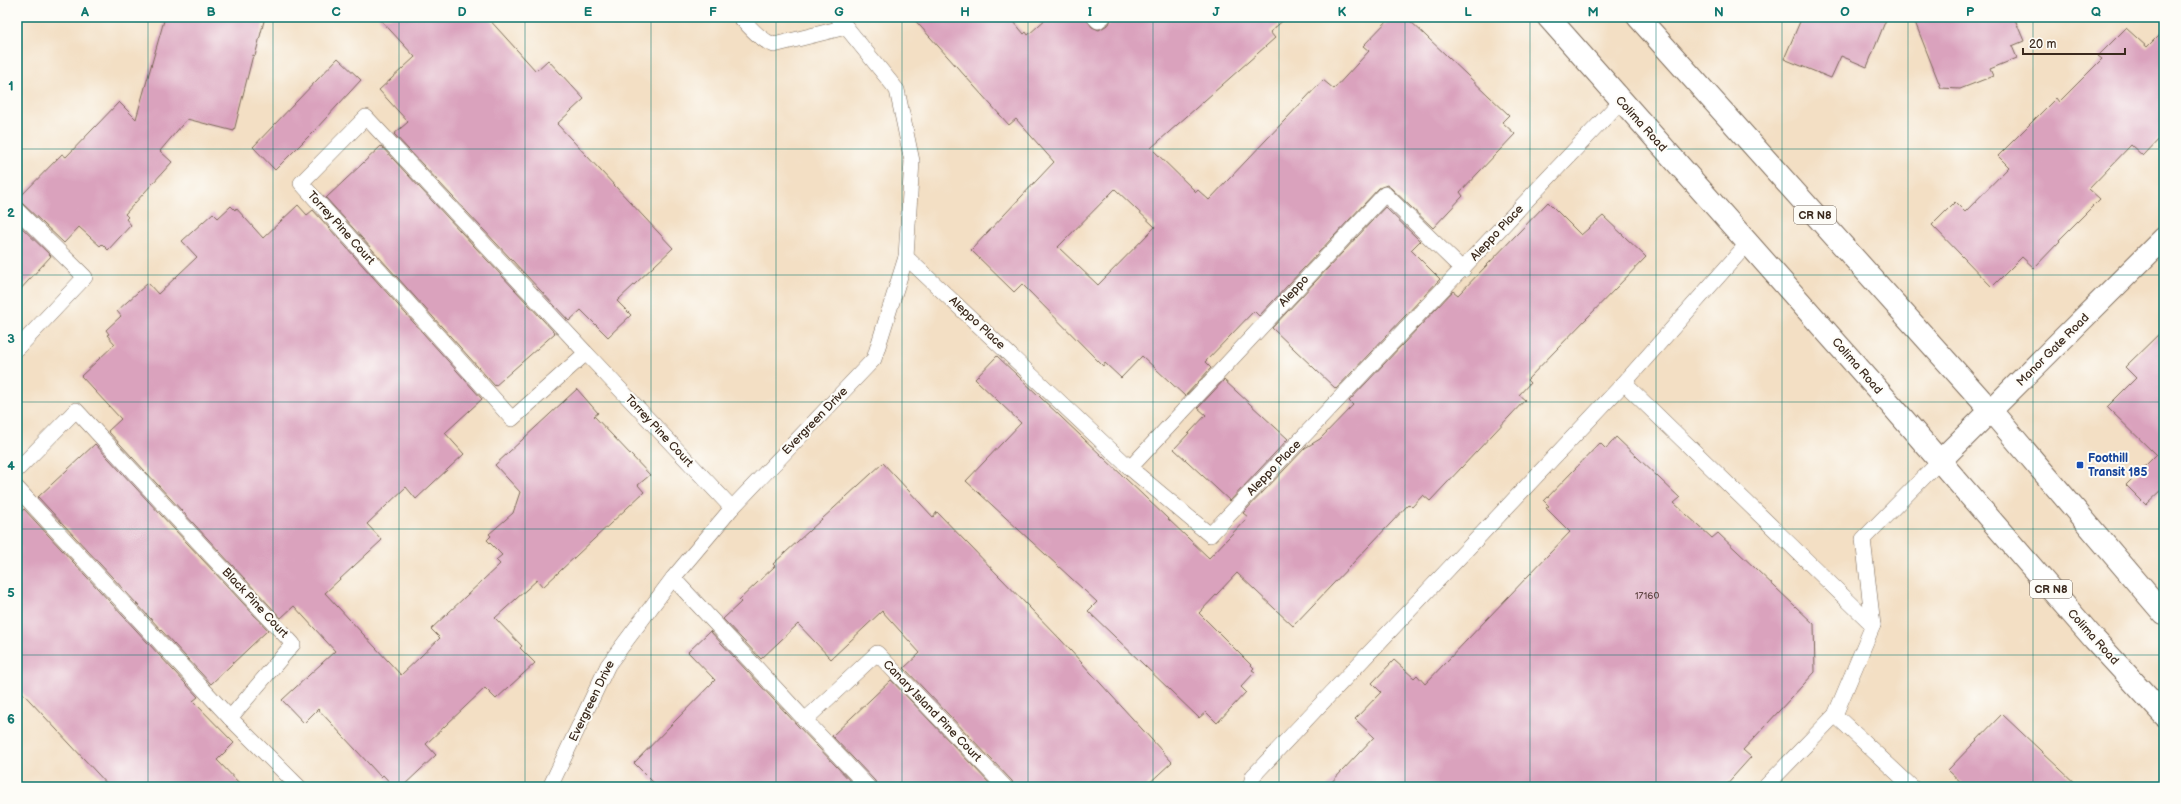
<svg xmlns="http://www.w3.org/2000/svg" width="2181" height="804" font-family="'Balsamiq Sans',sans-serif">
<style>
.building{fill:#daa2bd;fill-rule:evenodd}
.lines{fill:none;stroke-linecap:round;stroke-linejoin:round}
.lane-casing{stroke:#7b6958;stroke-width:16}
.street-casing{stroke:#7b6958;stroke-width:24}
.primary-casing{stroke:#7b6958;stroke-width:24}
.lane{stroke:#fff;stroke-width:15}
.street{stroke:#fff;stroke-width:22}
.primary{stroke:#fff;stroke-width:22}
.grid{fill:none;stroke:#0f766e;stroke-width:1;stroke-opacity:0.55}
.transit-dot{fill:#1a4fb4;stroke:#fdfcf7;stroke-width:1.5}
.labels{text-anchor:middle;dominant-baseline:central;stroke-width:4;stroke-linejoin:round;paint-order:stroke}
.number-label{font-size:10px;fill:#634846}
.shield{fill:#fdfcf7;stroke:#75695f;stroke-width:1}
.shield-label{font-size:11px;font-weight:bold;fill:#3b2a1e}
.street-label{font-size:12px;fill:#3b2a1e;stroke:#fdfcf7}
.transit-label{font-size:12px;font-weight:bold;fill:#164399;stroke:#fdfcf7;text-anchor:start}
.neatline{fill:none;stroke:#0f766e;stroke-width:1.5}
.grid-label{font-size:13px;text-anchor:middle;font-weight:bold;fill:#0f766e}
</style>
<rect width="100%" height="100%" fill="#fdfcf7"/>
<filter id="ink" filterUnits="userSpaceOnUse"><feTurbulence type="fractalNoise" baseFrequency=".025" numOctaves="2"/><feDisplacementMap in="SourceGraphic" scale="8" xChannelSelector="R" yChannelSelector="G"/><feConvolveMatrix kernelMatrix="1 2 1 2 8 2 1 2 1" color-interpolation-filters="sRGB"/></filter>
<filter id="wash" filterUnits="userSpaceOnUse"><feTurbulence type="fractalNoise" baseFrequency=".012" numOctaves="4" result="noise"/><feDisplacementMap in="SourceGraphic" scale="16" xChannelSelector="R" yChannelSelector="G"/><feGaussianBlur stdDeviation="0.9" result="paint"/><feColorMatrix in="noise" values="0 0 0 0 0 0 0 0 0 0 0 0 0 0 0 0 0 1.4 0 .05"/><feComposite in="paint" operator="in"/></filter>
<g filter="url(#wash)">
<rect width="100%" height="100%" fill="#f3dfc4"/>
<g id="blocks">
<!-- building -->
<g class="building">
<polygon points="165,17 265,17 255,56 253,55 234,131 187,119 160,151 172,162 125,214 128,217 126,219 131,225 108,250 102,244 100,246 79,227 64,243 23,204 17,200 62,154 66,157 119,102 136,119"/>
<polygon points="378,17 487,17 536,71 548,60 584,99 557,124 673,248 617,301 631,315 608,337 581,310 569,321 394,134 408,122 379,90 415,57"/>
<path d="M912,17H1010L1024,34L1026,32L1028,35L1048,17H1085L1092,27L1099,30L1109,24L1112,17H1287L1270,32L1275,38L1151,148L1196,192L1198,190L1209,200L1323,80L1334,89L1369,51L1363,46L1391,17H1406L1509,115L1502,122L1515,134L1460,192L1463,196L1433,228L1391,188L1387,185L1379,188L1259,316L1254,311L1205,362L1211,368L1185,396L1142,356L1121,378L1105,363L1103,366L1022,284L1014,292L971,250L1054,162L1016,119L1009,125ZM1115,189L1155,227L1098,285L1058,247Z"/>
<polygon points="1802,17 1887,17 1867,67 1841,56 1831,78 1784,59"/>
<polygon points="1913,17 2014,17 2024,41 2012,46 2017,58 1990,69 1993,76 1960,89 1941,88"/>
<polygon points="2126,28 2147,47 2164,30 2164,134 2143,156 2131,145 2089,189 2100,199 2059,240 2060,241 2034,268 2022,257 1992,287 1932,225 1955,202 1965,212 2009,167 1998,156 2056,98 2059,102 2102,59 2098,56"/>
<polygon points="338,58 361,80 315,130 275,170 253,147"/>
<polygon points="381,146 555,333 495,386 326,198"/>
<polygon points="1548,202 1581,235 1603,216 1646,257 1527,380 1530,383 1519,395 1525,400 1430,501 1423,495 1412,507 1409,504 1293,626 1237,573 1199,613 1254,668 1252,670 1255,672 1241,687 1246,692 1217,723 1206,712 1199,718 1088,611 1097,602 966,481 1021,423 975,379 997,356 1209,558 1248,517 1243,513 1305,448 1320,439 1353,405 1349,401 1453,291 1458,295"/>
<polygon points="298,205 307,215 313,210 482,399 445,433 464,454 416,499 406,487 367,524 382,540 325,593 401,675 440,638 431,629 500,564 496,560 502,555 487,540 491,536 489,534 513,513 520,492 495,465 577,389 598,413 594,416 650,475 638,485 644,492 543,587 537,580 495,618 522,646 520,648 535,663 496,699 485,688 426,744 436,755 402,787 394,787 383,775 381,777 318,709 304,723 282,700 335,651 294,606 281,618 108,431 121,419 81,376 115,344 107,335 109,334 106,330 121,316 117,311 148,283 158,294 197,257 182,241 213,213 218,218 231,206 235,210 236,208 263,238"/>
<polygon points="1385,207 1420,241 1411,250 1440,279 1336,389 1272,328"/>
<polygon points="17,223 51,256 17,293"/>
<polygon points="2164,329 2164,488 2146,505 2126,485 2156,455 2107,407 2136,378 2125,367"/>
<polygon points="1224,380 1288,439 1230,501 1174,449 1206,415 1198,408"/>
<polygon points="1616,437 1680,498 1674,503 1712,538 1718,533 1814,624 1815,672 1743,750 1751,757 1724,787 1327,787 1374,737 1355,719 1381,692 1372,683 1394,660 1414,678 1417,675 1425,684 1570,532 1546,508 1549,506 1544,501 1600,443 1606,449"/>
<polygon points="95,444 268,630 211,684 38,497"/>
<polygon points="883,463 933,517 937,512 1061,640 1172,762 1145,787 1014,787 1012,781 904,668 920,653 882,611 831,659 798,624 761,659 723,619 741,602 739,600 775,566 773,564"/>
<polygon points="24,509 198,697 193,701 234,743 217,760 243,787 110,787 17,687 17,516"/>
<polygon points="710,631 798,726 856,787 658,787 634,763 715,680 688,652"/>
<polygon points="891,680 993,787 877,787 875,781 832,736"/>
<polygon points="2002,714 2079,787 1966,787 1948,770"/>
</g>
</g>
</g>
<g filter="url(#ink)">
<use href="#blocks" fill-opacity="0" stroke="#7b6958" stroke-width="1"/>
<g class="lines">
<defs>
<g id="lane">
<path d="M740,17C750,27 760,40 774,45L846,27"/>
<polyline points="1094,17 1098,21 1103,17"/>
<polygon points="366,117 586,353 512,419 301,183"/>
<polyline points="17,210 85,277 17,349"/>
<polyline points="906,257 1130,468 1210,535 1621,101"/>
<polyline points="586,353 732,508"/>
<polyline points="1624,383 1873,625"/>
<polyline points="1130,468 1385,194 1463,270"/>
<polyline points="17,470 76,410 293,644 230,718"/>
<polyline points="17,488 230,718 299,787"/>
<polyline points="673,578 805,720"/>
<polyline points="1835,715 1912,787"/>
<polyline points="550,787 608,665 673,578 732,508 874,359 906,257 912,161 897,90 838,17"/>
<polyline points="868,787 805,720 877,653 1005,787"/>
<polyline points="1250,787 1253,776 1624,383 1748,243"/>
<polyline points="1765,787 1835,715 1873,625 1863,539 1940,461"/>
</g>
<polyline id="street" points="1940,461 2164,238"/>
<g id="primary">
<polyline points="1548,17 1893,407 2094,639 2164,715"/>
<polyline points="1638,17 1992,412 2164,614"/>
</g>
</defs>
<!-- lane casing -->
<use href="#lane" class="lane-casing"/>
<!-- street casing -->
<use href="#street" class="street-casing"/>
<!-- primary casing -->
<use href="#primary" class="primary-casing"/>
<!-- lane -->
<use href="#lane" class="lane"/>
<!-- street -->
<use href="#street" class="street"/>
<!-- primary -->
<use href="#primary" class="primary"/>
</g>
</g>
<!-- grid -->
<path class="grid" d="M148,17V787M273,17V787M399,17V787M525,17V787M651,17V787M776,17V787M902,17V787M1028,17V787M1153,17V787M1279,17V787M1405,17V787M1530,17V787M1656,17V787M1782,17V787M1908,17V787M2033,17V787M17,149H2164M17,275H2164M17,402H2164M17,529H2164M17,655H2164"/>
<!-- markers -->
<rect class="transit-dot" x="2076" y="461" width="8" height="8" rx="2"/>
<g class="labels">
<!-- number labels -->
<g class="number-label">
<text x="1647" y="596">17160</text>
</g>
<!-- shield labels -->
<g class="shield">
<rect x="1794" y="206" width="42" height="18" rx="3"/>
<rect x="2030" y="580" width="42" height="18" rx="3"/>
</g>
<g class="shield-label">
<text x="1815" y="215">CR N8</text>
<text x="2051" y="589">CR N8</text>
</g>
<!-- street labels -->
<g class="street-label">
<text transform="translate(1641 124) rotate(48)">Colima Road</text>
<text transform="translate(341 228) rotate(48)">Torrey Pine Court</text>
<text transform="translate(1497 233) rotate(-47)">Aleppo Place</text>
<text transform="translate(1294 291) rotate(-47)">Aleppo</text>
<text transform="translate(977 323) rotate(43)">Aleppo Place</text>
<text transform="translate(2053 350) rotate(-45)">Manor Gate Road</text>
<text transform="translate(1857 366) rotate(49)">Colima Road</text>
<text transform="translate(815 421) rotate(-46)">Evergreen Drive</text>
<text transform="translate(659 431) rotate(47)">Torrey Pine Court</text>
<text transform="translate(1274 468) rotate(-46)">Aleppo Place</text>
<text transform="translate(255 603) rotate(47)">Black Pine Court</text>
<text transform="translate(2093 637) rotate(48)">Colima Road</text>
<text transform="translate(592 701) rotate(-64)">Evergreen Drive</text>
<text transform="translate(932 711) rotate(46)">Canary Island Pine Court</text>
</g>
<!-- transit labels -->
<g class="transit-label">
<text x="2088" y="458">Foothill<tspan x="2088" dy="14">Transit 185</tspan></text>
</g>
</g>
<!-- margin -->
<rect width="2181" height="804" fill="none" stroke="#fdfcf7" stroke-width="44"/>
<!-- scale -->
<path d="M2023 48v6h102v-6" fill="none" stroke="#3b2a1e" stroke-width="2"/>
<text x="2029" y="48" font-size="12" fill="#3b2a1e" stroke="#fdfcf7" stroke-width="3" paint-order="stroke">20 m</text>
<rect x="22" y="22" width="2137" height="760" class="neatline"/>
<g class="grid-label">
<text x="85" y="16">A</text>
<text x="211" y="16">B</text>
<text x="336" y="16">C</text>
<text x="462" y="16">D</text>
<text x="588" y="16">E</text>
<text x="713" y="16">F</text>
<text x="839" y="16">G</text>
<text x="965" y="16">H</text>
<text x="1090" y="16">I</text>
<text x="1216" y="16">J</text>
<text x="1342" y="16">K</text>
<text x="1468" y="16">L</text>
<text x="1593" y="16">M</text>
<text x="1719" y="16">N</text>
<text x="1845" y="16">O</text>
<text x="1970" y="16">P</text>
<text x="2096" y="16">Q</text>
<text x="11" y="90">1</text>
<text x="11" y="217">2</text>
<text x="11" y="343">3</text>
<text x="11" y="470">4</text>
<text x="11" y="597">5</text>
<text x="11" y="723">6</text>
</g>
</svg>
